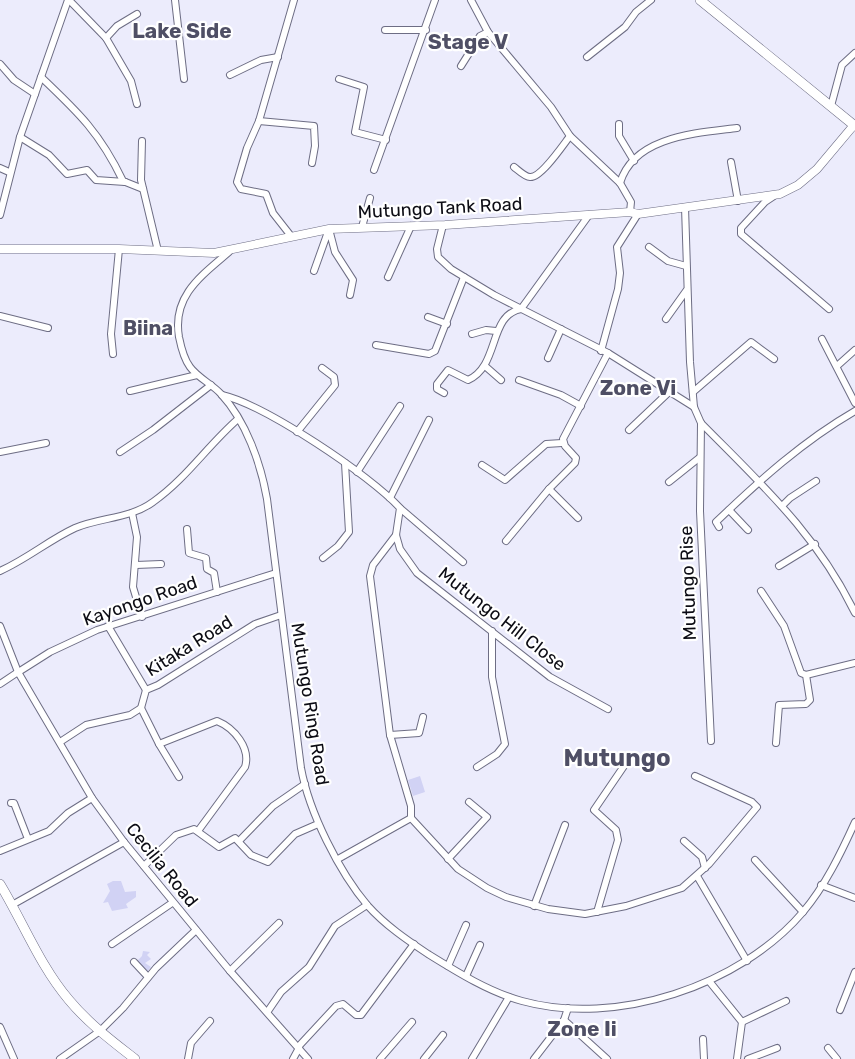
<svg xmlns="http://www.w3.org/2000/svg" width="855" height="1059" font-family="Rubik,sans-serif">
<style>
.green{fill:#d1d2f4}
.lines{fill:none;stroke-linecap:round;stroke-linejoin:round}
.minor-casing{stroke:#6d6d84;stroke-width:8}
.tertiary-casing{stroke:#6d6d84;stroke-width:9}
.secondary-casing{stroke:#6d6d84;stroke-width:10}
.minor{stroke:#fff;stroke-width:6}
.tertiary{stroke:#fff;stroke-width:8}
.secondary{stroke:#fff;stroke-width:9}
.labels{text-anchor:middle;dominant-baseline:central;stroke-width:4.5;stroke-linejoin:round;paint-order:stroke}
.street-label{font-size:18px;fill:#0c0c14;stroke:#fff}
.neighbourhood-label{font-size:20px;font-weight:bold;fill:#4f4f65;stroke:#fff}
.quarter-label{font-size:21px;font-weight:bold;fill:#4f4f65;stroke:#fff}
.district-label{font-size:24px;font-weight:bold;fill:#4f4f65;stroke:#fff}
</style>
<rect width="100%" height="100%" fill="#ececfc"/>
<!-- green -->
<g class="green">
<polygon points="420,776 425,792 413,796 408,780"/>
<polygon points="113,881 121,881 125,892 136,891 136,897 126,904 128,908 112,911 108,902 103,903 110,891 107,884"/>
<polygon points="143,951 150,952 147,955 151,959 145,963 151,967 146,973 136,962 142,956"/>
</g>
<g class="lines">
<defs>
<g id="minor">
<polyline points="69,0 106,38 131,81 137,104"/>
<polyline points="175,0 184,79"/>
<polyline points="471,0 488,32 551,107 570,136 620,183 631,202 630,212"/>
<polyline points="385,30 426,30"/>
<polyline points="106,38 117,26 137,14"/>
<polyline points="587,57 625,27 636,12 651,0"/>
<polyline points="0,64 14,80 35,94"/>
<polyline points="461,66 480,36 488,32"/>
<polyline points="230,75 261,60 278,57"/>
<path d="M41,77C79,113 100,133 123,181L143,189"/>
<polyline points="339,79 364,87 355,132 386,140"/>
<polyline points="831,106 842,65 855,53"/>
<polyline points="259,121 314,126 315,146 312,163"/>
<polyline points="619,124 619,136 634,161"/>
<polyline points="20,137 49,155 67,174 87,170 96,180 125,182"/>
<polyline points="142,141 141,180 158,251"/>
<polyline points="731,162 738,201"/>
<path d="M514,167C518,170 525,177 530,177C541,178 563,145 570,136"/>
<polyline points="0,168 9,172"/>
<polyline points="374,170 435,0"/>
<path d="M620,183C634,136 697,133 737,128"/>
<polyline points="774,196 765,202 741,228 741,234 829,309"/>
<path d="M685,207L690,362L694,407L701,423C762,485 816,533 855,613"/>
<polyline points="0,215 20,137 68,0"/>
<polyline points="443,225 437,249 438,257 451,269 494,295 608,353 694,407"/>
<polyline points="362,227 370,198"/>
<polyline points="291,236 273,213 266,194 241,189 237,182 247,148 259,121 294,0"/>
<polyline points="649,247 668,261 686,266"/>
<path d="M229,252C201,276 172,296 179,337C181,347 184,359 190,367C198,378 212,384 221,394C246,421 261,464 267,499L301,768C309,812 339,872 368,906C385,925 407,940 428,954C457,972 489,992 522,1001C616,1027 740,986 803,912C825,886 841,853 855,822"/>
<polyline points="314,271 329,229 335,252 353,280 350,295"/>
<polyline points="388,277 411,226"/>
<polyline points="0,316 48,328"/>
<polyline points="428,317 447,324"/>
<polyline points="666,319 686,291"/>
<polyline points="472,334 486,330 496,331"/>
<polyline points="822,339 855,403"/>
<polyline points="376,345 429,354 435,351 464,277"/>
<polyline points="601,351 618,289 620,273 617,247 638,214"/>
<polyline points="113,354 111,334 119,249"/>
<polyline points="548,358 561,329"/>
<polyline points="485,366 501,380"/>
<polyline points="837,366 855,350"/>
<polyline points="519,380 561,395 581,406"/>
<polyline points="130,391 197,375"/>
<polyline points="693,392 751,342 774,359"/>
<path d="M444,393L437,389V384L448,370L468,380C500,366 488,315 521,309L589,215"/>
<path d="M222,395C265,405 370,475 400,508L396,535L400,549L417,573L550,677L608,709"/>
<polyline points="701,423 700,511 711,741"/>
<polyline points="629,430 669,392"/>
<polyline points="297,432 335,385 334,377 322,368"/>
<polyline points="0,452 46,443"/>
<polyline points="120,452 153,430 211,385"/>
<polyline points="482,465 505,480 546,444 562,443"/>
<polyline points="357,472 400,406"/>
<polyline points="669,482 699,458"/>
<polyline points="390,498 429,420"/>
<polyline points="782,506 790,498 816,481"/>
<polyline points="401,509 463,562"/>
<polyline points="729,510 748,530"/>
<polyline points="132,513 137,537 133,587 142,617"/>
<polyline points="578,518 549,489 575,463 576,458 565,446 563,439 608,353"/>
<path d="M719,527L716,522C759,481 803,441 855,411"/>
<polyline points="187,529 189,553 206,558 207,569 214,573 217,592"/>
<polyline points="396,535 373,565 370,576 390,735 411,806 411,818 458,869 487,888 506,897 548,909 585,914 626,906 682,888 709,864 757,807 752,802 695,776"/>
<polyline points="506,541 549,489"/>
<polyline points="323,558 338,546 349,532 345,463"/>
<polyline points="136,565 161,564"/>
<polyline points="779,566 815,544"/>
<path d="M0,571C27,559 49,540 75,528C101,517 130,519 153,502C186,479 208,445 238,419"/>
<polyline points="761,591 784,626 801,673 806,675 810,700 806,704 779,705 776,743"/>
<polyline points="0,626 18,672 32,696 92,798 124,842 230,971 308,1059"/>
<polyline points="108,626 146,690"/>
<polyline points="20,671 50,652 97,630 276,573"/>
<polyline points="806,675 855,663"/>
<polyline points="0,684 18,672"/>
<path d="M141,708L159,744L217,721C234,728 251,748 245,767L198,831"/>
<polyline points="390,735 419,733 423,717"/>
<polyline points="60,742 86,725 130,715 141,708 146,690 158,685 255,624 281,615"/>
<polyline points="159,744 179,777"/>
<polyline points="477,767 497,754 505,744 492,677 492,631"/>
<polyline points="11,803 14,803 28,839"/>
<polyline points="239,841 273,806 305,784"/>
<polyline points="684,841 702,857 705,868"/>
<polyline points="0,851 49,831 68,813 92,798"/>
<polyline points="338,859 411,818"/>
<polyline points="448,859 487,817 469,802"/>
<polyline points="755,860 803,912"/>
<polyline points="144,866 176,835 194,829 219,847 235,838 251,855 268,862 295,834 318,824"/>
<polyline points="697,876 747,961"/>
<polyline points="821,885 855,898"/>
<polyline points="12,905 124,842"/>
<polyline points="534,906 565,825"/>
<polyline points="597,912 618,840 616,830 594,810 624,766"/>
<polyline points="112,944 172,903"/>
<polyline points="134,962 148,977"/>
<polyline points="448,966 466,925"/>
<polyline points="230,971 279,923"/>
<polyline points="466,976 480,945"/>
<polyline points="709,981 742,1022 737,1059"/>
<polyline points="840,1010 855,972"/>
<polyline points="268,1011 281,992 309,967 335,926 367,905"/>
<polyline points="564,1020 607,1059"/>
<polyline points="742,1022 786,1001"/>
<polyline points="0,1027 14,1059"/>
<polyline points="703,1039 704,1059"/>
<polyline points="298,1047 336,1006 343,1004 356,1015 361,1015 414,944"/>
<polyline points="828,1048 837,1059"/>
<polyline points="60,1059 100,1031 123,1008 156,968 196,930"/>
<polyline points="188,1059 191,1043 210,1021"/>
<polyline points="293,1059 299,1048"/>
<polyline points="380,1059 412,1022"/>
<polyline points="424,1059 443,1035"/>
<polyline points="472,1059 509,997"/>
<polyline points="534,1059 564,1020 568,1008"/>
<polyline points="748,1059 777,1048"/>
</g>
<polyline id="tertiary" points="0,249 119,249 214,253 329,229 445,225 630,212 638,214 780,194 798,185 817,169 854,125"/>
<g id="secondary">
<polyline points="700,0 855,126"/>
<path d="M0,884C23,922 40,966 69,1000C88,1023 112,1041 135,1059"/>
</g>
</defs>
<!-- minor casing -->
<use href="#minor" class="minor-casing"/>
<!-- tertiary casing -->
<use href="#tertiary" class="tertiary-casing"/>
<!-- secondary casing -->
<use href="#secondary" class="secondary-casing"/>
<!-- minor -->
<use href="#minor" class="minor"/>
<!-- tertiary -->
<use href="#tertiary" class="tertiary"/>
<!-- secondary -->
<use href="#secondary" class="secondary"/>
</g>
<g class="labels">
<!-- street labels -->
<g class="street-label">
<text transform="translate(440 208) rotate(-3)">Mutungo Tank Road</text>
<text transform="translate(688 583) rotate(-92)">Mutungo Rise</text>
<text transform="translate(140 601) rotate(-19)">Kayongo Road</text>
<text transform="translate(502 619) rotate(38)">Mutungo Hill Close</text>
<text transform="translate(189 646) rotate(-32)">Kitaka Road</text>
<text transform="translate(310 704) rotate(81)">Mutungo Ring Road</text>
<text transform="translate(162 865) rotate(51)">Cecilia Road</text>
</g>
<!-- neighbourhood labels -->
<g class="neighbourhood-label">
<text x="148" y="328">Biina</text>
</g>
<!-- quarter labels -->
<g class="quarter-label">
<text x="182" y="30">Lake Side</text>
<text x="468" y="41">Stage V</text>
<text x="638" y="387">Zone Vi</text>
<text x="582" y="1028">Zone Ii</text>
</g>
<!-- district labels -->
<g class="district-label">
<text x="617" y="758">Mutungo</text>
</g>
</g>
</svg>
